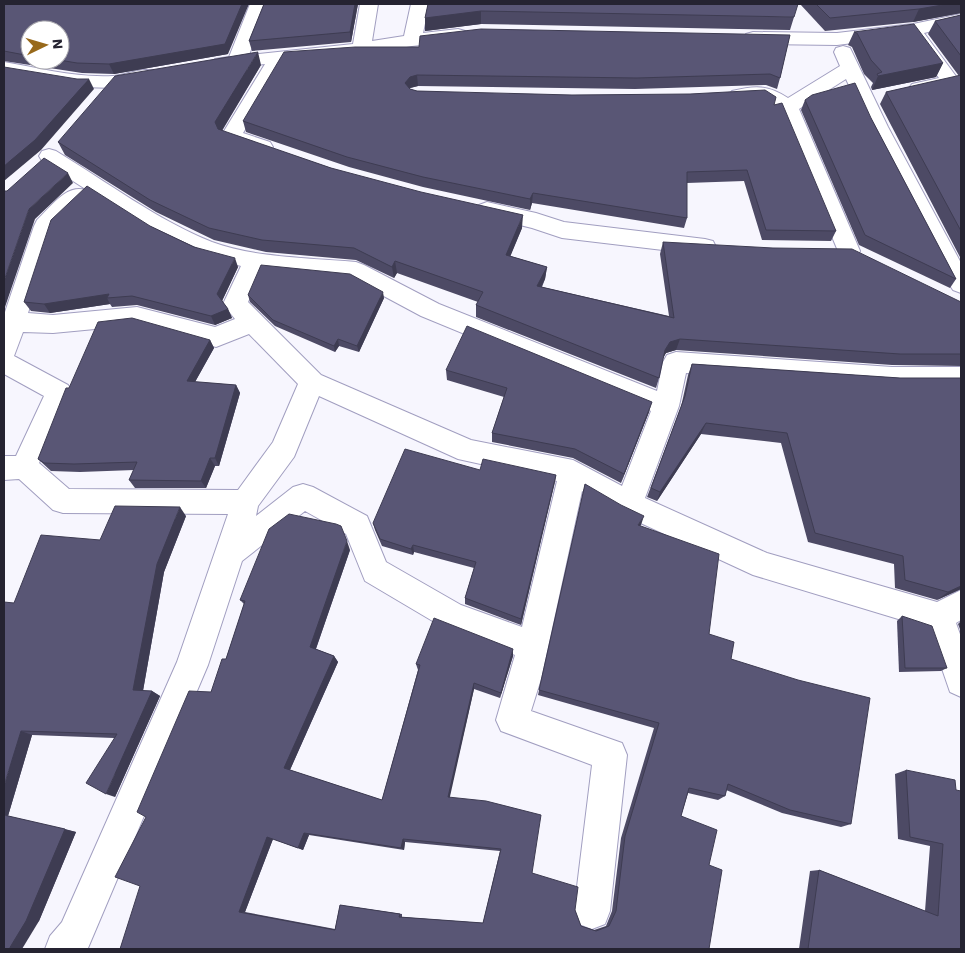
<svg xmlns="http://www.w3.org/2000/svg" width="965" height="953" font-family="'Work Sans',sans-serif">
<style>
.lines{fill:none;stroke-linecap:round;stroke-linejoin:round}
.minor-casing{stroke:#a19ec0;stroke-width:2}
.minor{fill:#fff;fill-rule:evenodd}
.wall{fill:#4d4a65;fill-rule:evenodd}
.shaded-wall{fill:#3e3c52}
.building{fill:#595675;stroke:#3e3c52;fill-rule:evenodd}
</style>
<rect width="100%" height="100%" fill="#f7f6fe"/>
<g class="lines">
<defs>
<g id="minor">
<polygon points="250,4 268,4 249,55 353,44 360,4 378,4 372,41 404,36 411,4 429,4 423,33 458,29 465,31 467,35 465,39 458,41 412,46 361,55 285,62 243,133 270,142 273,147 270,152 263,154 224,141 221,136 265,64 222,69 215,67 212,63 215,59 229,57"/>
<polygon points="961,14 961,24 924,33 961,83 959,86 919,94 912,92 909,88 912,84 939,78 909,36 837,45 753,44 746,42 744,38 746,34 753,32 837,33 913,24"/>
<path d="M843,46L850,48L852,52L888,127L961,263V293L953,290L949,284L868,127L846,79L799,109L860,251L857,257L849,259L841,257L838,251L779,110L762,99L739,101L732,99L729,95L732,91C756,85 768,85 788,98L840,66L834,52L836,48Z"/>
<path d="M4,62C40,68 76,78 113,76C127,75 141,67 155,71L158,75L155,79L114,88L82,87L4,74Z"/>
<path d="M49,149L56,151C107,182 157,220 212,242C255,258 311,258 356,262L364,265L439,304L657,391L663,362L667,355L676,352L892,367H961V387H892L686,373L679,406L645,498L767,553L937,602L961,590V620L956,623L961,637V697L950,692L928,628L753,575L619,513L582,491L541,679L531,711L622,743L627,755L610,911L605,924L592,929L579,924L574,911L592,765L501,731L496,720L515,655L441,626L365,581L346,534L305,511L242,561L208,665L88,948L45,949L50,936L62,922L177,662L228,514L63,513L53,510L19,479L4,480V456H16L44,396L4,374V315L34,226L37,220C50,208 66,184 85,190L88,195L55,229L28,313L53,315L137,307L215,327L235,319L223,304L241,266L199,255L155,234L42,161L39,156L42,151ZM262,270L352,279L421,316L651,411L622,486L573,460L471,440L321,375L248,302ZM137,325L216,347L249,334L298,384L273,442L238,490L69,489L39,463L72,392L68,385L14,356L23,332L53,333ZM319,396L458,459L557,481L522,627L461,605L386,562L367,516L313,487L303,484L293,487L256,516L258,506L294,457Z"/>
<polygon points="487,202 536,213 564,222 705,239 713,241 716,247 713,253 705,255 562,238 532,228 479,215 476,210 479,205"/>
</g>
</defs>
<!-- minor casing -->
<use href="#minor" class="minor-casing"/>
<!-- minor -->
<use href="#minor" class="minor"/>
</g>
<!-- wall -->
<g class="wall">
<path d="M4,4L228,54L114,74L82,73L4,61ZM30,30L60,60H30Z"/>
<polygon points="264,4 358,4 351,42 252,51 249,41"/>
<polygon points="428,4 794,17 790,30 481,24 425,31 425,18"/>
<polygon points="800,4 961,4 961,13 913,22 825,31"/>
<polygon points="961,15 961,259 880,104 886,92 959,76 928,34 935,21"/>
<polygon points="854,32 943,63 936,77 872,90 871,87 873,83 864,74 852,47 848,45"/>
<polygon points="790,35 780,78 777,89 766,85 635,89 418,86 410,88 410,89 417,91 774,105 836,231 831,241 762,240 744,181 687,183 687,218 684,228 532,203 530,210 423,187 349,167 246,132 243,121 419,47"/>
<polygon points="261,65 222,131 331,168 522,228 510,256 547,267 545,279 542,287 669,316 660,254 663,242 961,302 961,366 892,365 676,350 666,353 663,358 659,378 656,388 476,317 476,305 478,302 397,273 394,278 356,260 266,252 214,240 156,212 65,155 58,142"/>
<polygon points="805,100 871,118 956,279 950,288 859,245 801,110"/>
<polygon points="150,226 238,267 222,301 228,309 232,318 215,325 137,305 112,307 110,304 50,313 31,311 24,302"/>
<polygon points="248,295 384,298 359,352 339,346 335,352 275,326 250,302"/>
<polygon points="210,340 214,348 195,382 236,385 240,393 219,466 215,466 206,488 135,488 129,480 134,470 80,472 51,471 38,459 69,388"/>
<polygon points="692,364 900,378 961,589 937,600 895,588 894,564 808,542 781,443 701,434 657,501 647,497 681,407 688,375"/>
<polygon points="446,370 649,412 621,483 573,458 492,442 492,433 504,397 447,380"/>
<polygon points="480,470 556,475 521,625 465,604 465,598 474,568 414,552 413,555 382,546 375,530 373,523"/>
<path d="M585,484L640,526L709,634L731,659L851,824L841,827L782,813L726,790L725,796L718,800L688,793L681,816L709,865V949H120L211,692L226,659L244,604L240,600L350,550L316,649L334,656L338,662L290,770L382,800L418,670L416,664L513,656L500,698L474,689L449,797L532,873L575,910L581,926L594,930L606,926L612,911L621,838L654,728L538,695ZM309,835L404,850L405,842L500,851L483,923L402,917V914L340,905L335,929L245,912L273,839L303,850Z"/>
<polygon points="186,516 164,572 143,691 152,691 160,696 115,797 114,738 32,735 8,816 76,832 39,921 4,949 14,603 100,540"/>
<polygon points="902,616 947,668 941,671 899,672 897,621"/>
<polygon points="961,621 961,632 958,624"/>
<polygon points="906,770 956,790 961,949 799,949 810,871 819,870 925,911 930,846 898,839 895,774"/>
</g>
<!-- shaded-wall -->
<g class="shaded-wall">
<polygon points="242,4 249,4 228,54 114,74 109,64"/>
<polygon points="355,4 358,4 351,42 350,32"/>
<polygon points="948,4 961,4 961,13 913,22 919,9"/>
<polygon points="481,11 481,24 425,31 425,18"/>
<polygon points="258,52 261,65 219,135 215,122"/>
<polygon points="943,63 936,77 872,90 878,76"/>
<polygon points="417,75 418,86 410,88 406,94 405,83 410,77"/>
<polygon points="89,79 94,89 41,150 4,181 4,166"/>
<polygon points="68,173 73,183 35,219 4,310 4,281 29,209"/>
<polygon points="533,193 532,203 530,210 530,199"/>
<polygon points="523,215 522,228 506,267 506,255"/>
<polygon points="235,258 238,267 221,303 217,294"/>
<polygon points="395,261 397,273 394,278 392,267"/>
<polygon points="547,267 545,279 536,297 537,286"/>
<polygon points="383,292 384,298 359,352 357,346"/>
<polygon points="109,294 107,298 110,304 50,313 44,304"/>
<polygon points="228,309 232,318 215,325 211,316"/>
<polygon points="338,339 339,346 335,352 334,346"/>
<polygon points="680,339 676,350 666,353 661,361 665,350 670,342"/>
<polygon points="210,340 214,348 191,389 187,381"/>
<polygon points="236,385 240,393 219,466 215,458"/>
<polygon points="652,402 649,412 621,483 624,474"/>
<polygon points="706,423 701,434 657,501 660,492"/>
<polygon points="210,458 215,466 206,488 201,481"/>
<polygon points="556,475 555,482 521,625 521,619"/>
<polygon points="180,507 186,516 164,572 142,696 133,690 157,564"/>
<polygon points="644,516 641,525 635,534 638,525"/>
<polygon points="347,541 350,550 314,654 310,647"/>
<polygon points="413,545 414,552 413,555 411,549"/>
<polygon points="961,586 961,589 937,600 948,592"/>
<polygon points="513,649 513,656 500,698 501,693"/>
<polygon points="334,656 338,662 289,772 284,768"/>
<polygon points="474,683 474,689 449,801 448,797"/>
<polygon points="152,691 160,696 115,797 106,794"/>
<polygon points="21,731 32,735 8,816 4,815 4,786"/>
<polygon points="65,829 76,832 39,921 22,949 9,949"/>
<polygon points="304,833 309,835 303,850 298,848"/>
<polygon points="267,837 273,839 245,912 239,912"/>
<polygon points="403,839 405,842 404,850 401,848"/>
</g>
<!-- building -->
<g class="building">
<polygon points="4,4 242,4 225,44 109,64 77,63 59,60 60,60 60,30 30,30 30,56 4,51"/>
<polygon points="264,4 355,4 350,32 249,41"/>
<polygon points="428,4 798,4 794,17 481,11 425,18"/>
<polygon points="816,4 948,4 919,9 830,18"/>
<polygon points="961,15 961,56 935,21"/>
<polygon points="914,24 943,63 878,76 877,74 882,72 871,60 857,33 854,32"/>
<polygon points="481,29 790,35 780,78 770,74 637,78 417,75 410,77 405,83 410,89 417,91 572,95 690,94 765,90 776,97 774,105 782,103 836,231 766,230 747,170 687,172 687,218 533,193 530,199 423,177 347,157 243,121 284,52 355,47 419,47 420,36"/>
<polygon points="258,52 215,122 218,129 331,168 421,192 523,215 506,255 547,267 537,286 674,318 663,242 773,248 852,249 961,302 961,354 900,354 680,339 670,342 665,350 659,378 476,305 483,292 395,261 392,267 354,248 262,240 209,228 150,200 58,142 115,76"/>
<polygon points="4,67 77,79 89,79 35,140 4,166"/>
<polygon points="961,75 961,231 886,92"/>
<polygon points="855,83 871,118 956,279 865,235 805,100 812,95"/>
<polygon points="44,158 68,173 29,209 4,281 4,191 7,191"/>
<polygon points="87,186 150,226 194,247 235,258 217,294 228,309 211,316 132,296 107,298 109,294 44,304 24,302 51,220"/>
<polygon points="261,265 350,274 383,292 357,346 338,339 334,346 273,320 248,295"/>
<polygon points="132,318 210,340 187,381 236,385 215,458 210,458 201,481 129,480 137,462 74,464 44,463 38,459 66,388 69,388 98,322"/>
<polygon points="467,326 652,402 624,474 575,449 492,433 507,388 446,370"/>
<polygon points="692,364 900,378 961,378 961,586 948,592 905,580 903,556 815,533 787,433 706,423 660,492 651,488 685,396"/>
<polygon points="405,449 480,470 483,459 556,475 521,619 465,598 476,562 413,545 411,549 380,539 373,523"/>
<path d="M585,484L621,505L644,516L638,525L719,554L709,634L734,642L731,659L798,680L870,698L851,824L790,810L728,784L725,796L689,788L681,816L717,830L709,865L722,870L709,949H120L140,886L115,877L146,817L137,812L189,691L211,692L222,659H226L245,601L240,600L269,529L289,514L336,524L341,526L347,541L310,647L334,656L284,768L382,800L420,665L416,664L434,618L513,649L501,693L474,683L448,797L486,801L541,815L532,873L578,887L575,910L581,926L596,931L609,926L616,911L625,836L659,723L539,690ZM304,833L401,848L403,839L501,849L483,923L399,917L400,914L340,905L335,930L239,912L267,837L298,848Z"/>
<polygon points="115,506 180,507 157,564 133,690 152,691 106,794 86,783 117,734 21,731 4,786 4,602 14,603 41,535 100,540"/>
<polygon points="902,616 932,626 947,668 905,668"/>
<polygon points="906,770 955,780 956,790 961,791 961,949 808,949 819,870 938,916 943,844 910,837"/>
<polygon points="4,815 65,829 26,921 9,949 4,949"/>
</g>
<!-- border -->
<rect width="965" height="953" fill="none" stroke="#252331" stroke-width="10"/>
<!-- north arrow -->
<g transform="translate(45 45) rotate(85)"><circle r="24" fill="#ffffff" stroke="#a8a7ad"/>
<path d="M0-4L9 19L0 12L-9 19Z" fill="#98691a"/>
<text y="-8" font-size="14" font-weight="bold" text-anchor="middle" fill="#252331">N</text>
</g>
</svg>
